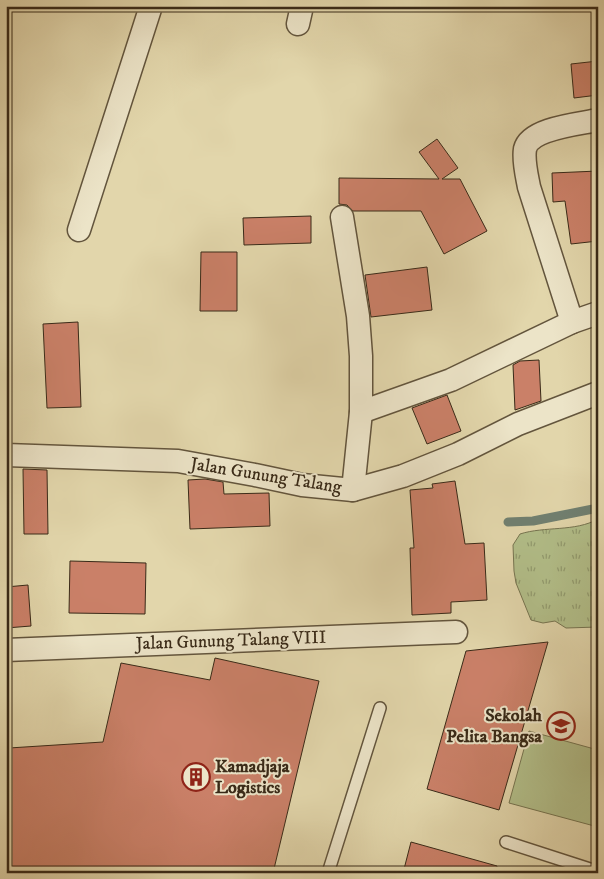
<svg xmlns="http://www.w3.org/2000/svg" width="604" height="879" font-family="'IM FELL DW Pica',serif">
<style>
.grass{fill:url(#grass-tufts);stroke:#767450}
.green{fill:#b2be89;stroke:#767450}
.lines{fill:none;stroke-linecap:round;stroke-linejoin:round}
.stream{stroke:#708071;stroke-width:9}
.building{fill:#ca8068;stroke:#392a18}
.lane-casing{stroke:#63553d;stroke-width:14}
.street-casing{stroke:#63553d;stroke-width:25}
.lane{stroke:#ece4c8;stroke-width:11}
.street{stroke:#ece4c8;stroke-width:22}
.labels{text-anchor:middle;dominant-baseline:central;stroke-width:4;stroke-linejoin:round;paint-order:stroke}
.street-label{font-size:18px;fill:#392a18;stroke:#ece4c8}
.poi-label{font-size:18px;font-weight:bold;fill:#392a18;stroke:#ece4c8;text-anchor:end}
</style>
<defs>
<pattern id="grass-tufts" width="24" height="20" patternUnits="userSpaceOnUse" patternTransform="scale(1.25)"><rect width="24" height="20" fill="#b2be89"/><path d="M3 7l-1-3M5 7V3M7 7l1-3M15 17l-1-3M17 17v-4M19 17l1-3" fill="none" stroke="#929b6f"/></pattern>
</defs>
<rect width="100%" height="100%" fill="#e2d6ab"/>
<filter id="stains"><feTurbulence type="fractalNoise" baseFrequency=".004" numOctaves="4"/><feColorMatrix values="0 0 0 0 .2 0 0 0 0 .09 0 0 0 0 .02 0 0 0 .5 -.17"/></filter>
<radialGradient id="worn" r=".72"><stop offset=".6" stop-color="#630" stop-opacity="0"/><stop offset="1" stop-color="#630" stop-opacity=".3"/></radialGradient>
<!-- grass -->
<path class="grass" d="M598,519V627L566,628L555,621L543,623L531,620L516,583L514,571L513,545L520,534C545,526 575,532 598,519Z"/>
<!-- green -->
<polygon class="green" points="529,731 598,750 598,827 509,803"/>
<g class="lines">
<!-- stream -->
<polyline class="stream" points="508,522 533,521 598,508"/>
</g>
<!-- building -->
<g class="building">
<polygon points="598,61 598,95 574,98 571,64"/>
<polygon points="437,139 458,168 442,179 460,179 487,231 444,254 421,211 353,211 347,205 339,204 339,178 439,179 419,152"/>
<polygon points="598,171 598,241 571,244 565,201 553,202 552,173"/>
<polygon points="311,216 311,243 244,245 243,218"/>
<polygon points="201,252 237,252 237,311 200,311"/>
<polygon points="427,267 432,310 371,317 365,275"/>
<polygon points="78,322 81,407 47,408 43,324"/>
<polygon points="539,360 541,401 515,410 513,365 520,361"/>
<polygon points="447,395 461,431 427,444 412,408"/>
<polygon points="23,469 47,470 48,534 24,534"/>
<polygon points="205,479 223,482 224,494 269,493 270,526 190,529 188,480"/>
<polygon points="455,481 465,544 484,543 487,600 451,602 451,613 412,615 410,548 414,548 410,490 433,488 432,484"/>
<polygon points="70,561 146,563 145,614 69,613"/>
<polygon points="28,585 31,626 6,628 6,587"/>
<polygon points="548,642 499,810 427,789 466,651"/>
<polygon points="215,658 319,681 273,873 6,873 6,766 9,748 103,742 121,663 210,680"/>
<polygon points="411,842 497,866 496,873 403,873"/>
</g>
<g class="lines">
<defs>
<g id="lane">
<polyline points="506,842 596,871"/>
<polyline points="328,873 380,708"/>
</g>
<g id="street">
<polyline points="298,24 302,6"/>
<polyline points="342,217 358,316 361,356 361,412 353,490"/>
<polyline points="79,230 151,6"/>
<path d="M572,322L529,187C527,176 523,161 525,149C530,128 580,124 598,120"/>
<polyline points="361,412 451,380 572,322 598,313"/>
<polyline points="6,455 178,461 255,475 302,485 353,490 403,476 458,454 518,424 598,393"/>
<polyline points="6,650 456,632"/>
</g>
</defs>
<!-- lane casing -->
<use href="#lane" class="lane-casing"/>
<!-- street casing -->
<use href="#street" class="street-casing"/>
<!-- lane -->
<use href="#lane" class="lane"/>
<!-- street -->
<use href="#street" class="street"/>
</g>
<!-- icons -->
<defs>
<symbol id="school-ring" viewBox="-11 -11 22 22"><circle r="9.5" fill="#ece4c8" stroke="#8f2418" stroke-width="1.5"/><path d="M0-5L7-2L0 1L-7-2ZM-4 1L0 2.5L4 1V4Q0 6-4 4Z" fill="#8f2418"/></symbol>
<symbol id="building-ring" viewBox="-11 -11 22 22"><circle r="9.5" fill="#ece4c8" stroke="#8f2418" stroke-width="1.5"/><path d="M-4-6H4V6H1V3H-1V6H-4ZM-2.5-4.3h1.7v1.8h-1.7ZM.8-4.3h1.7v1.8H.8ZM-2.5-1h1.7V.8h-1.7ZM.8-1h1.7V.8H.8Z" fill="#8f2418"/></symbol>
</defs>
<g fill-rule="evenodd">
<use href="#school-ring" x="545" y="710" width="32" height="32"/>
<use href="#building-ring" x="180" y="761" width="32" height="32"/>
</g>
<g class="labels">
<!-- street labels -->
<g class="street-label">
<text transform="translate(266 476) rotate(9)">Jalan Gunung Talang</text>
<text transform="translate(231 641) rotate(-2)">Jalan Gunung Talang VIII</text>
</g>
<!-- poi labels -->
<g class="poi-label">
<text x="542" y="716">Sekolah<tspan x="542" dy="21">Pelita Bangsa</tspan></text>
<text x="215" y="767" text-anchor="start">Kamadjaja<tspan x="215" dy="21">Logistics</tspan></text>
</g>
</g>
<!-- margin -->
<rect width="604" height="879" fill="none" stroke="#e2d6ab" stroke-width="25"/>
<rect x="8" y="8" width="589" height="864" fill="none" stroke="#392a18" stroke-width="2.5"/>
<rect x="12" y="12" width="579" height="854" fill="none" stroke="#392a18"/>
<rect width="100%" height="100%" filter="url(#stains)"/>
<rect width="100%" height="100%" fill="url(#worn)"/>
</svg>
